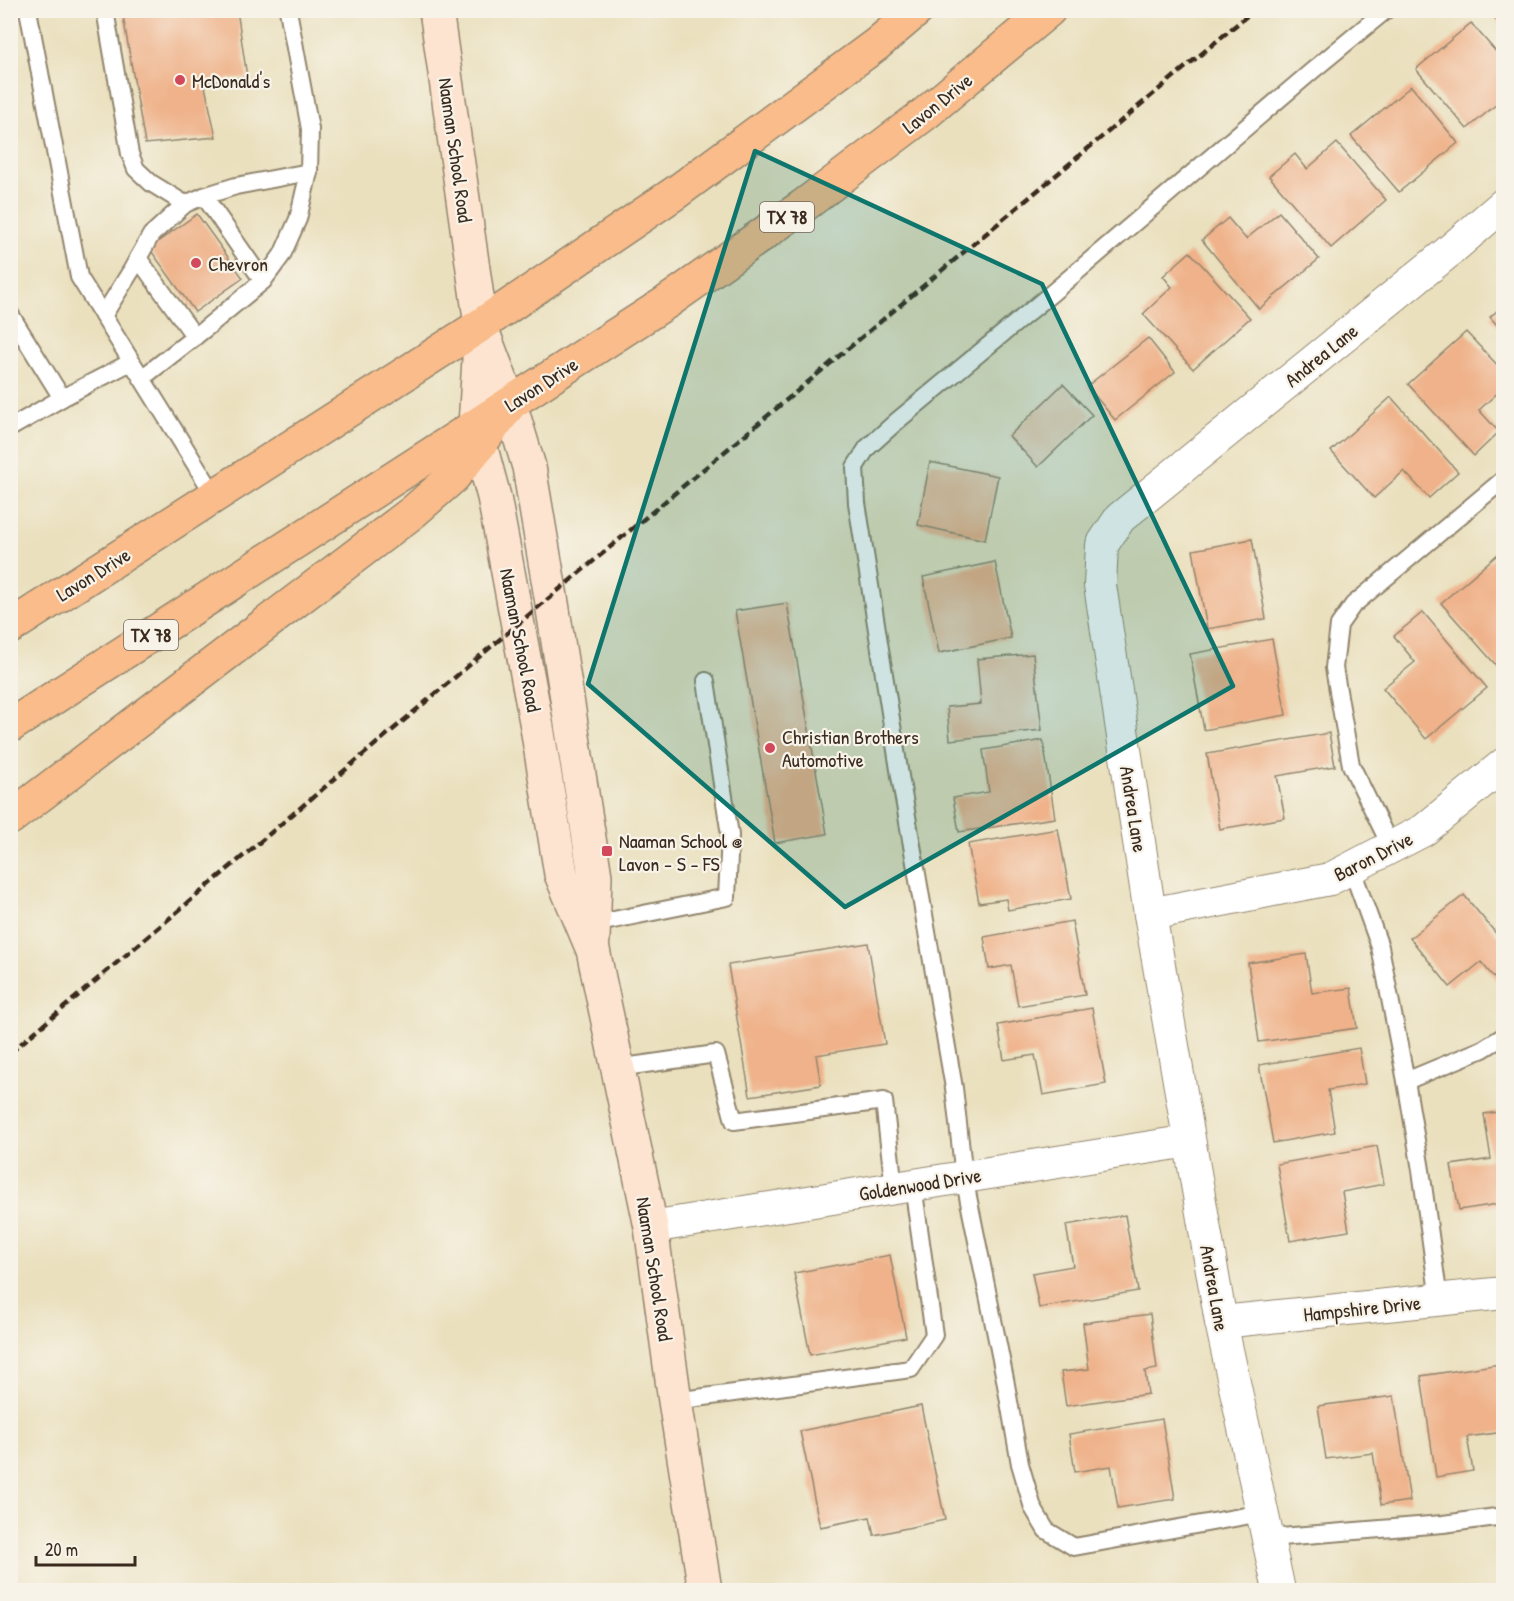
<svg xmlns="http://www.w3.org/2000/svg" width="1514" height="1601" font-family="'Patrick Hand',sans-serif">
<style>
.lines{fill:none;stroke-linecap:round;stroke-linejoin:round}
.stream{stroke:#59b3d7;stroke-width:10}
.building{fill:#efb28a}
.service-casing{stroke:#92856e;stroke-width:20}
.minor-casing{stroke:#92856e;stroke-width:34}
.secondary-casing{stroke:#92856e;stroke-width:36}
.primary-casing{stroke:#92856e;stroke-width:36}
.motorway-casing{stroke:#92856e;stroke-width:36}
.service{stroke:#fff;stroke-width:16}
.minor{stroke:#fff;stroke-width:32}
.secondary{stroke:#fde4d0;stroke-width:33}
.primary{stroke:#f9bc8a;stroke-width:33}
.motorway{stroke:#f9bc8a;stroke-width:33}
.rail{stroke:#3b2a1e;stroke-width:4.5;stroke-dasharray:9 4.5;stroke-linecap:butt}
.marked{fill:#0f766e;fill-opacity:0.2;stroke:#0f766e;stroke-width:4.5;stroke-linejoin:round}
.poi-dot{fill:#d1495b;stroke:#f7f3e8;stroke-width:2}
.labels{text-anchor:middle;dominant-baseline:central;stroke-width:4.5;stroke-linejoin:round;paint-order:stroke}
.shield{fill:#f7f3e8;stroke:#73665b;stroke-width:1.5}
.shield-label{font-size:18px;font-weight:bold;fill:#3b2a1e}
.poi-label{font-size:20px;fill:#3b2a1e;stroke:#f7f3e8;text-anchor:start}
.street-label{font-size:20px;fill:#3b2a1e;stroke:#f7f3e8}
</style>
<rect width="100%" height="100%" fill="#f7f3e8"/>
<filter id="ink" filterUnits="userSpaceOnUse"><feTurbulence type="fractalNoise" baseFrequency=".0167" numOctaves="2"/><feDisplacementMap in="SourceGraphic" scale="12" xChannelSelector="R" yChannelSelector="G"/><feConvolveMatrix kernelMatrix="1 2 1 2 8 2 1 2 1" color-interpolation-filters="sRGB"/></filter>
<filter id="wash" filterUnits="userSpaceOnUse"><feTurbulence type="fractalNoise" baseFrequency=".008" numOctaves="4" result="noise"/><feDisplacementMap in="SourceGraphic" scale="24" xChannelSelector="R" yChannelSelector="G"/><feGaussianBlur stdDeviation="1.35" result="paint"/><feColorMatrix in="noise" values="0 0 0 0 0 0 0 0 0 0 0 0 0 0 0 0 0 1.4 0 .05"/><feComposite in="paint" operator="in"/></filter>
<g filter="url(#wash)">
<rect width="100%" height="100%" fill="#eae0be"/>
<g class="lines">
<!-- stream -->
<polyline class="stream" points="1501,1590 1504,1590"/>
</g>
<g id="blocks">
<!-- building -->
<g class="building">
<polygon points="122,10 237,10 247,77 204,82 216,137 145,144"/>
<polygon points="1488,10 1504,10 1504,29"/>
<polygon points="1471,23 1504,61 1504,98 1467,129 1416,69"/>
<polygon points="1411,86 1458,143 1399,192 1351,136"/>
<polygon points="1337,143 1386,200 1331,248 1269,176 1295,154 1307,169"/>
<polygon points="1279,212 1319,259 1259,309 1202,240 1228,218 1246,239"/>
<polygon points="197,214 243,278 195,312 149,248"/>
<polygon points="1190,252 1250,318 1193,369 1143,314 1172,287 1163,276"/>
<polygon points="1504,305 1504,333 1490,317"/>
<polygon points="1466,332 1504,372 1504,387 1479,410 1499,432 1474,456 1408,384"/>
<polygon points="1148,338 1175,372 1115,420 1087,386"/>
<polygon points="1063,384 1092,415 1038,467 1009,436"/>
<polygon points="1391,397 1458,472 1429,498 1404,471 1374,498 1331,451"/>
<polygon points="930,462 998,476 985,540 918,525"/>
<polygon points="1252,539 1266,619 1207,629 1193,550"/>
<polygon points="1504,549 1504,670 1502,672 1441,603"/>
<polygon points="995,562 1011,638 939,653 923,577"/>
<polygon points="787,603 827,834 775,843 735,611"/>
<polygon points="1423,612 1487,688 1426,739 1383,688 1415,662 1394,636"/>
<polygon points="1272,639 1286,715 1204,730 1190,654"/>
<polygon points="1033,654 1042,730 950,740 947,707 981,704 977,659"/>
<polygon points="1329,733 1335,766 1277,776 1285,818 1220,829 1207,754"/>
<polygon points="1043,740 1055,818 959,832 953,798 989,792 983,750"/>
<polygon points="1058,829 1071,899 1008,910 1006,899 979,903 968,844"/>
<polygon points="1464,895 1504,943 1504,990 1481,962 1450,987 1410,938"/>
<polygon points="1072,921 1085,995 1018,1006 1011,965 989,969 984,937"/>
<polygon points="868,943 885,1044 816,1055 821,1085 750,1096 728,965"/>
<polygon points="1306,954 1312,993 1351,988 1357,1028 1259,1042 1248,963"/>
<polygon points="1092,1008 1106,1084 1043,1095 1035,1055 1004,1060 998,1025"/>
<polygon points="1359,1048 1365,1084 1328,1090 1335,1132 1273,1143 1259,1065"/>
<polygon points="1504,1111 1504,1203 1459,1210 1451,1165 1491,1159 1484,1114"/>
<polygon points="1377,1146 1384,1184 1342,1192 1349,1231 1290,1241 1277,1164"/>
<polygon points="1125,1215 1138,1291 1039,1308 1032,1273 1073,1266 1066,1225"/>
<polygon points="890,1255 906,1337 810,1355 794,1273"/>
<polygon points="1150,1314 1157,1369 1145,1371 1148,1394 1066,1406 1061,1372 1089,1369 1083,1323"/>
<polygon points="1500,1364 1504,1389 1504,1432 1467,1437 1473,1471 1436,1477 1421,1376"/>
<polygon points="1394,1396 1410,1501 1381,1505 1373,1453 1326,1459 1318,1406"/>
<polygon points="921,1406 945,1520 874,1535 870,1517 820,1527 800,1431"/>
<polygon points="1162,1419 1175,1499 1118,1508 1111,1466 1075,1472 1069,1434"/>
</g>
</g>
</g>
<g filter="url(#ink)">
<use href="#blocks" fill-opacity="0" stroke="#92856e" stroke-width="1.5"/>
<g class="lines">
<defs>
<g id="service">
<polyline points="28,10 79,277 215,496"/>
<polyline points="105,10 130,154 136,169 151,183 185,204"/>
<polyline points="204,196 263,281"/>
<polyline points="138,258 195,337"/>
<polyline points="10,314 62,398"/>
<polyline points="103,316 131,271 151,235 185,204 204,196 236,186 309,172"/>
<polyline points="142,378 206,328 263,281 282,255 298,219 309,172 310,129 288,10"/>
<polyline points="10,428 62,398 131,362"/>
<polyline points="1391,847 1351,765 1334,668 1339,625 1353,605 1504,479"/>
<polyline points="1351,867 1380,947 1406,1081 1421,1170 1439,1300"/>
<polyline points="594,924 727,897 730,835 706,681"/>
<polyline points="617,1068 716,1054 734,1121 884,1101 894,1188"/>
<polyline points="1406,1081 1483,1049 1504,1036"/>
<polyline points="675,1401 911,1369 934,1335 913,1185"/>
<polyline points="1262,1513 1074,1547 1046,1530 1033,1508 1020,1464 1005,1379 964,1177 954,1088 900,776 857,503 855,467 867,448 897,421 1052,293 1312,71 1386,10"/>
<polyline points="1268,1538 1443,1524 1504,1516"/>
</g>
<g id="minor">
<polyline points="1150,914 1330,879 1424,830 1504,764"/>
<polyline points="651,1227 1189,1141"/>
<polyline points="1221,1322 1504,1293"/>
<polyline points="1279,1590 1221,1322 1150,914 1100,585 1102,545 1120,518 1447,253 1504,204"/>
</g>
<g id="secondary">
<polyline points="436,10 481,325 475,426 494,497 537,727 561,874 593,950 651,1227 675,1401 705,1590"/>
<polyline points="485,338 510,404 529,467 551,597 595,876 593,940"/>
</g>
<g id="primary">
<polyline points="10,627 481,325 678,191 877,44 917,10"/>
<polyline points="10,726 667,302 803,206 926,113 1049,10"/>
</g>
<polyline id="motorway" points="10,818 413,512 453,477 480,444 510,404"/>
</defs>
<!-- service casing -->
<use href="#service" class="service-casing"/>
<!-- minor casing -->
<use href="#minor" class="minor-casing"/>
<!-- secondary casing -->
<use href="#secondary" class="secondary-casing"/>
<!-- primary casing -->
<use href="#primary" class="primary-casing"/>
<!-- motorway casing -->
<use href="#motorway" class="motorway-casing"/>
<!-- service -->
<use href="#service" class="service"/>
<!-- minor -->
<use href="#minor" class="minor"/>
<!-- secondary -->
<use href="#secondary" class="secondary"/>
<!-- primary -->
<use href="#primary" class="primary"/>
<!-- motorway -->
<use href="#motorway" class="motorway"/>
<!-- rail -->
<polyline class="rail" points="10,1053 518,624 1254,10"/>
</g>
</g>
<!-- marked area -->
<path class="marked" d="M755,151L1042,284L1233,686L845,907L588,684Z"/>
<!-- markers -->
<g class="poi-dot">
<circle cx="180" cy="80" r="6"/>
<circle cx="196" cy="263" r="6"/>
<circle cx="770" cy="748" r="6"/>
<rect x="601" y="845" width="12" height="12" rx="3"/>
</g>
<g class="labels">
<!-- shield labels -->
<g class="shield">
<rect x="760" y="202" width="54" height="30" rx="4.5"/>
<rect x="124" y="620" width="54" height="30" rx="4.5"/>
</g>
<g class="shield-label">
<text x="787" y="217">TX 78</text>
<text x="151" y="635">TX 78</text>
</g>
<!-- poi labels -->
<g class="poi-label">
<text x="192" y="80">McDonald's</text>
<text x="208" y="263">Chevron</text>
<text x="782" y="736">Christian Brothers<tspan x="782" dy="23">Automotive</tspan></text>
<text x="619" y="840">Naaman School @<tspan x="619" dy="23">Lavon - S - FS</tspan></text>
</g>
<!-- street labels -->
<g class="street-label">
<text transform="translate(937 103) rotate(-39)">Lavon Drive</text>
<text transform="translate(456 150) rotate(82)">Naaman School Road</text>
<text transform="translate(1321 355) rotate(-39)">Andrea Lane</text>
<text transform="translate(541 384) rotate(-33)">Lavon Drive</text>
<text transform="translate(93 574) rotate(-32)">Lavon Drive</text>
<text transform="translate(521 640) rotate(79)">Naaman School Road</text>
<text transform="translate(1134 809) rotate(81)">Andrea Lane</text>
<text transform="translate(1373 856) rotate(-27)">Baron Drive</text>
<text transform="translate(920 1184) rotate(-9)">Goldenwood Drive</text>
<text transform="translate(655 1269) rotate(81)">Naaman School Road</text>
<text transform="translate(1215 1288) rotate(80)">Andrea Lane</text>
<text transform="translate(1362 1308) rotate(-6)">Hampshire Drive</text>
</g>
</g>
<!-- margin -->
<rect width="1514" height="1601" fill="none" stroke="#f7f3e8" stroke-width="36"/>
<!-- scale -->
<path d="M36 1556v9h99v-9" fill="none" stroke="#3b2a1e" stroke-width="3"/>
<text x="45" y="1556" font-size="18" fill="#3b2a1e" stroke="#f7f3e8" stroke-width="4.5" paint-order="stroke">20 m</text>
</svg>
